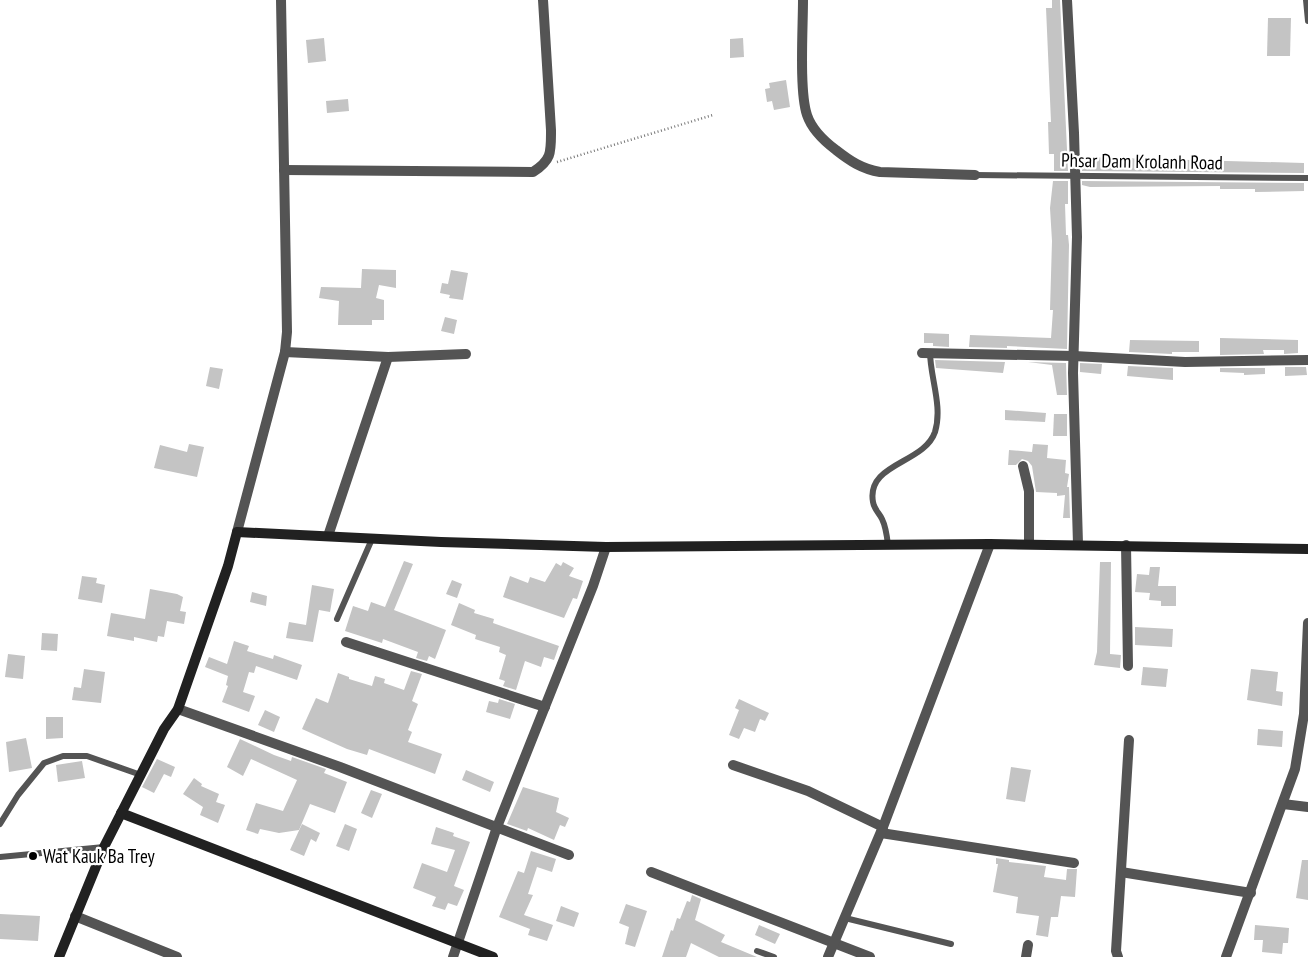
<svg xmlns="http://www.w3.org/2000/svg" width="1308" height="957" font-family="'PT Sans Narrow',sans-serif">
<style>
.building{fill:#c4c4c4}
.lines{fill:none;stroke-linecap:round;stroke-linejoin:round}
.path{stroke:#767676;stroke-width:2.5;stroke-dasharray:1 2.5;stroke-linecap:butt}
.lane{stroke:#545454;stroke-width:6}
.street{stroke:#545454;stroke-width:10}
.secondary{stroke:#212121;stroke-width:10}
.poi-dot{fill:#000;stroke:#fff;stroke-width:2}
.labels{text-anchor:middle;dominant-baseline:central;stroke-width:4.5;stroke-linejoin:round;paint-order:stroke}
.street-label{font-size:19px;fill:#000;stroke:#fff}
.poi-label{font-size:19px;fill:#000;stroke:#fff;text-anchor:start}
</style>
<rect width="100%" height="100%" fill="#fff"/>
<!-- building -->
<g class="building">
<polygon points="1052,0 1060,0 1068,171 1054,171 1054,154 1049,154 1048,122 1051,122 1046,8 1052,8"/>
<polygon points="1268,18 1291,18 1290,56 1267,56"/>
<polygon points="324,38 326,61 308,63 306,40"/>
<polygon points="743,38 744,57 730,58 730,39"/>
<polygon points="786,80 790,107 774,110 772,101 767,102 765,89 770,88 769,83"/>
<polygon points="348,99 349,111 327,113 326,101"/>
<polygon points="1082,157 1304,163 1304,173 1082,171"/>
<polygon points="1053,181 1068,181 1068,204 1065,204 1066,235 1068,235 1069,245 1067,349 1007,346 1007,348 969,347 970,335 1051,338 1053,310 1050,310 1052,241 1050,208"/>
<polygon points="1082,181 1304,183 1304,191 1255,192 1255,189 1220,189 1220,186 1090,187 1082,185"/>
<polygon points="362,269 396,270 396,288 379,285 376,298 384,300 384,320 372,320 372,325 338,325 339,301 319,298 321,287 361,288"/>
<polygon points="451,270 468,273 463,300 449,298 450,295 440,293 442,283 448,284"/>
<polygon points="445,317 457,320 454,334 441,331"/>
<polygon points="924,333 949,334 949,347 933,346 933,343 924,343"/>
<polygon points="1220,338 1298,340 1298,353 1284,354 1284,350 1263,350 1264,354 1220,355"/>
<polygon points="1130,340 1199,341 1199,352 1172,352 1172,354 1129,352"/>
<polygon points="935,360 1005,362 1003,373 936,368"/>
<polygon points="1028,362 1066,363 1067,395 1057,395 1052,365"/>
<polygon points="1080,363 1102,364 1101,374 1080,372"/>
<polygon points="1128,366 1173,368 1173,380 1127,376"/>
<polygon points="210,367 223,369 219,389 206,386"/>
<polygon points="1285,367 1306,367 1307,375 1285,376"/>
<polygon points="1220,368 1265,368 1265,374 1244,375 1244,373 1220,372"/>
<polygon points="1005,410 1046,413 1045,422 1005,420"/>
<polygon points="1054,414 1067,414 1067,436 1053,436"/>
<polygon points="189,444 204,447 197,477 154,468 160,445 187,452"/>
<polygon points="1033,444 1048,445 1047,458 1066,460 1065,473 1069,474 1067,487 1069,487 1070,518 1063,518 1065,495 1057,496 1057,493 1036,492 1032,466 1028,461 1022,459 1016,465 1008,465 1009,450 1032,452"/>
<polygon points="404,561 413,564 394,610 446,630 435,659 429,656 427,661 416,658 418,652 383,639 382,643 345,631 353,606 368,611 371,602 385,607"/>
<polygon points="563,562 574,568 569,576 583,581 577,599 573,598 564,618 503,597 510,576 528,583 530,577 545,582 556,563 561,566"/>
<polygon points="1100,562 1111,562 1110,654 1121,655 1120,668 1094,665 1097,652"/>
<polygon points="1150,567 1160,567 1158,586 1176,586 1176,606 1161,606 1161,601 1149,600 1150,593 1135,592 1137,574 1149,575"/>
<polygon points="82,576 97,578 96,583 105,585 102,603 78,599"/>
<polygon points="452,580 462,584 457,598 446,594"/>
<polygon points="312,585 334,589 330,612 319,610 313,642 286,638 289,622 306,625"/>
<polygon points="150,589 177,594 183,597 180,611 186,612 184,624 167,621 164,637 158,636 157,642 134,637 134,641 107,636 111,613 145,619"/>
<polygon points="252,592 267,596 266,606 250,602"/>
<polygon points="459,603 475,610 474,613 494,619 493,623 559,646 554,660 544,657 541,667 525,661 516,690 503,686 505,681 499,679 506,655 499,652 500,647 475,639 476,635 451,625"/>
<polygon points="1135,627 1173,629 1172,647 1135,645"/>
<polygon points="42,633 58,634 57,651 41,650"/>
<polygon points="234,641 249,646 247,651 273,659 274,655 302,665 297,680 256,666 254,673 249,672 243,692 255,696 249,712 222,702 228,686 226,685 228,676 205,667 209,657 227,664"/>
<polygon points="8,654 25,656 23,679 5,677"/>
<polygon points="1143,667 1168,669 1166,687 1141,685"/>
<polygon points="84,669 105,672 101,703 72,700 74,687 81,688"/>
<polygon points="1251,669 1278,672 1276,691 1283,692 1282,706 1247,700"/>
<polygon points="411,671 422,674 412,701 418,704 408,730 412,732 408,742 442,754 435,774 369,749 367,755 347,749 302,729 316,698 328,703 338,673 349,677 349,679 372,686 375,676 385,679 384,683 404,690"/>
<polygon points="499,699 515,704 510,719 486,712 489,701 498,703"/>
<polygon points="739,699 769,713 765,721 760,719 755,732 744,728 739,739 729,735 739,710 735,708"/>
<polygon points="265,710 280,717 274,732 258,725"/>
<polygon points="46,717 63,717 63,738 46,739"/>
<polygon points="1258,729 1283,731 1282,747 1257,745"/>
<polygon points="26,738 32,768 9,772 6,742"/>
<polygon points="240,739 274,755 291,761 292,757 326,769 324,773 347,782 335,813 310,804 299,830 279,833 260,829 258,834 246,830 256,803 283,811 297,780 251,759 243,776 227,767"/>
<polygon points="157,759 175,767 171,777 164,774 154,793 142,787"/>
<polygon points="82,761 85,778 58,782 56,765"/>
<polygon points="1011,767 1031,770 1025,802 1006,799"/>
<polygon points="466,770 494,782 490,792 462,780"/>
<polygon points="194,778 202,784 201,786 219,794 216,802 225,805 218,823 200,815 203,807 183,794"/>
<polygon points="523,787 559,798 556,812 569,818 565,827 560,825 554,840 528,828 527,831 507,824"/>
<polygon points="371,790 382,794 372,818 361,813"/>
<polygon points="302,824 320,833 316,842 311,839 304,856 290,850"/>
<polygon points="345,824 357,829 349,851 336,846"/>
<polygon points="436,827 454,833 453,836 470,842 454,886 464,890 457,906 448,903 445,910 432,906 436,897 413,888 422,863 447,872 455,850 431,844"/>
<polygon points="531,851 556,859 552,872 537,867 528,894 533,895 524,915 553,925 547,941 528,935 530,929 499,917 518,871 524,873"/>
<polygon points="996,858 1009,860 1009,862 1046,866 1044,877 1066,880 1067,869 1077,869 1075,897 1061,896 1058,917 1051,917 1048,937 1036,935 1039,916 1016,913 1018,897 993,892 998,864 996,864"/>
<polygon points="1302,860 1308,860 1308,900 1296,898"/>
<polygon points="692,895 701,899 695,920 725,935 721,942 757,957 719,957 691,943 686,957 662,957 671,930 673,931 677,918 680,919 687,901 690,902"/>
<polygon points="626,904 647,911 635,947 625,944 629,927 619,923"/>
<polygon points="561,906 579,913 574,927 556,921"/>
<polygon points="0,914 40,916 38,941 0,939"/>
<polygon points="759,925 780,934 775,944 755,935"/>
<polygon points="1255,925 1289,928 1288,943 1283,943 1282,954 1262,952 1263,940 1254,940"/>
</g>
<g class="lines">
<!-- path -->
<polyline class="path" points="557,162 713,115"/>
<!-- lane -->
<g class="lane">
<polyline points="1306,0 1308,21"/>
<polyline points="975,175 1308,178"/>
<path d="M888,545C887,536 886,527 882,519C879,513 874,509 873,502C866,463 924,464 935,432C943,406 930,377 930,352"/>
<polyline points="337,619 372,539"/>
<polyline points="0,824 18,795 44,763 63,756 87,756 141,775"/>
<polyline points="0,857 104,847"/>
<polyline points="845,918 951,944"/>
<polyline points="757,951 774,957"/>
</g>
<!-- street -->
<g class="street">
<path d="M803,0C803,28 799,91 807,115C812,130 824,141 836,150C850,161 862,169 880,172L975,175"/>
<polyline points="1067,0 1074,133 1077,237 1073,373 1078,544"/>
<path d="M284,170L533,172C552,160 551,152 551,130L543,0"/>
<polyline points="285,352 388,357 466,354"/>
<polyline points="922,353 1074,356 1185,362 1308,360"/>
<polyline points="1023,466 1029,491 1029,544"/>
<polyline points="237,532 285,352 287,332 281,0"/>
<polyline points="328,536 388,357"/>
<polyline points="1126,545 1128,666"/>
<polyline points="346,642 545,707"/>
<polyline points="178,709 340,767 569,855"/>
<polyline points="733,765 808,791 883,827"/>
<polyline points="1283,804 1308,807"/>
<polyline points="881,833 1074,863"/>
<polyline points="651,872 870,957"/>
<polyline points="1121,872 1251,893"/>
<polyline points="75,916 177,957"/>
<polyline points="453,957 497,827 593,586 606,547"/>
<polyline points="828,957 883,827 990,544"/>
<polyline points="1026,957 1028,945"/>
<polyline points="1118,957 1116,951 1129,740"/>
<polyline points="1226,957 1295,769 1304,714 1308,623"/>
</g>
<!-- secondary -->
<g class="secondary">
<polyline points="121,813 493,957"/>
<polyline points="59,957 104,847 164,729 178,709 228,566 237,532 441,542 606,547 990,544 1308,549"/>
</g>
</g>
<!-- markers -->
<circle class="poi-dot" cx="33" cy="856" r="5"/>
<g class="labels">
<!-- street labels -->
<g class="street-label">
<text transform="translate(1142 161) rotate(1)">Phsar Dam Krolanh Road</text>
</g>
<!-- poi labels -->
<g class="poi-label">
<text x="43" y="856">Wat Kauk Ba Trey</text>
</g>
</g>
</svg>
